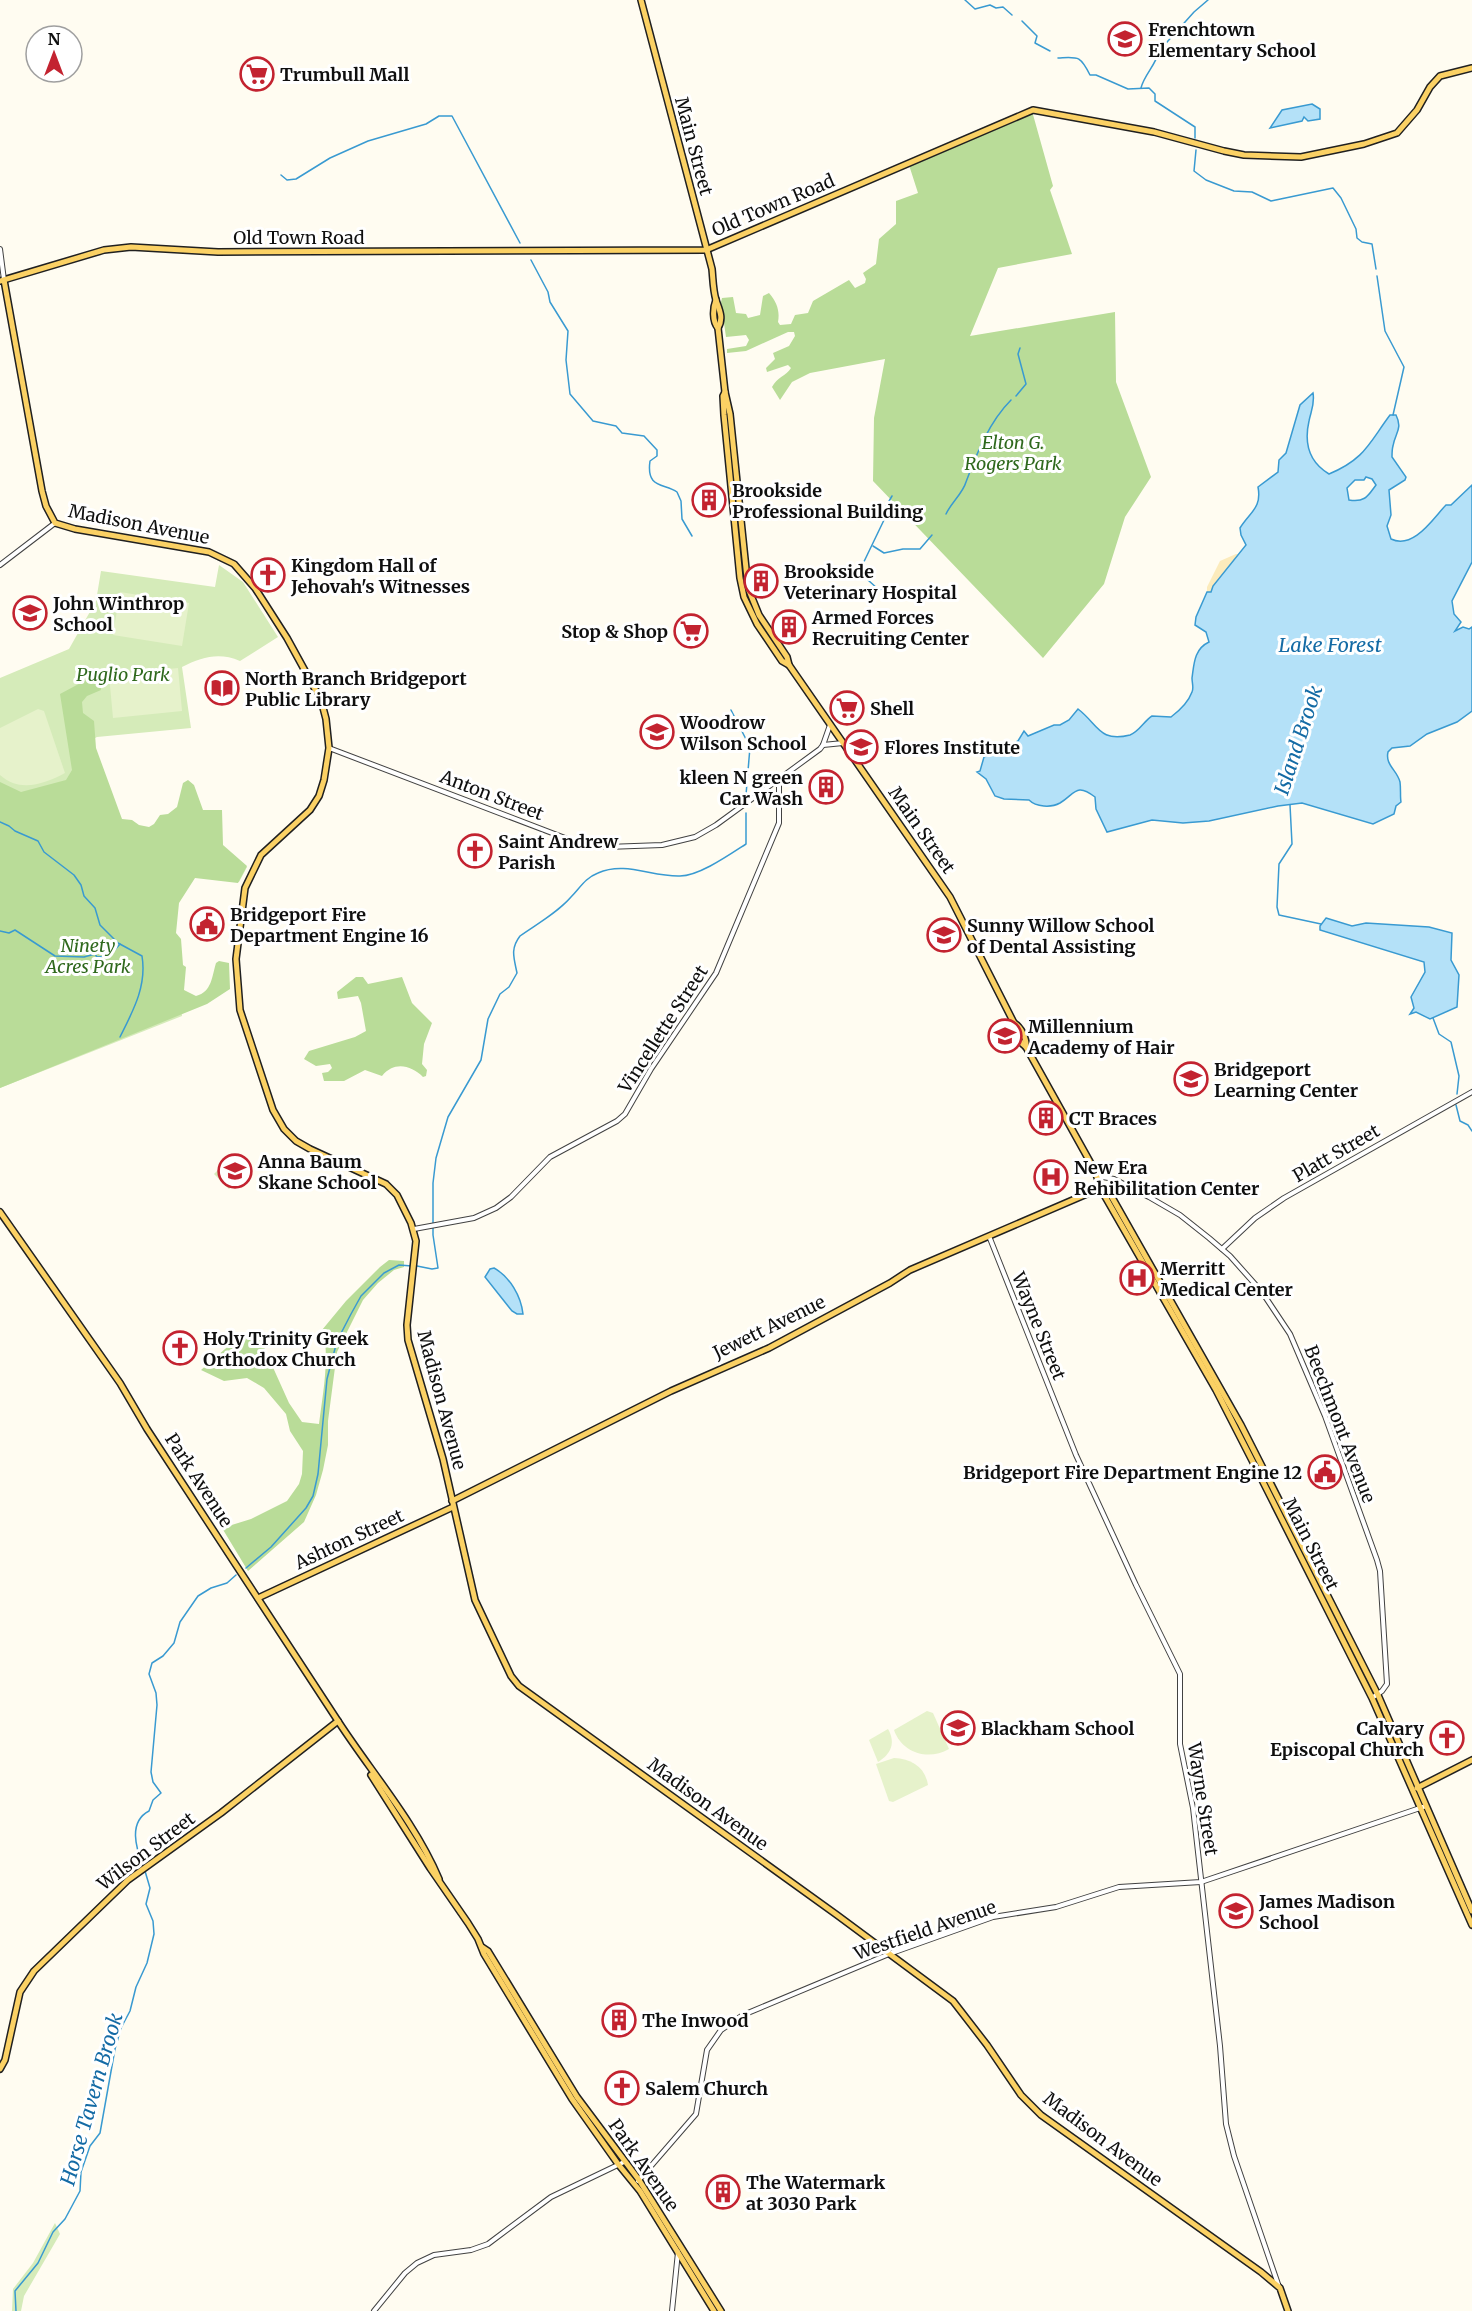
<svg xmlns="http://www.w3.org/2000/svg" width="1472" height="2311" font-family="Merriweather,serif">
<style>
.green{fill:#d5ebb9}
.forest{fill:#b9dc98}
.sand{fill:#fcebbc}
.pitch{fill:#e6f2cb}
.water{fill:#b4e1f8;stroke:#399ad1;stroke-width:1.5;fill-rule:evenodd}
.lines{fill:none;stroke-linecap:round;stroke-linejoin:round}
.stream{stroke:#399ad1;stroke-width:1.5}
.minor-casing{stroke:#424242;stroke-width:6}
.major-casing{stroke:#202020;stroke-width:8}
.minor{stroke:#fff;stroke-width:4}
.major{stroke:#fbd164;stroke-width:5}
.labels{text-anchor:middle;dominant-baseline:central;stroke-width:6;stroke-linejoin:round;paint-order:stroke}
.poi-label{font-size:18px;font-weight:bold;fill:#0f0f0f;stroke:#fff;text-anchor:start}
.street-label{font-size:18px;fill:#0f0f0f;stroke:#fff}
.park-label{font-size:18px;font-style:italic;fill:#2f691d;stroke:#fff}
.water-label{font-size:20px;font-style:italic;fill:#146ba5;stroke:#fff}
</style>
<rect width="100%" height="100%" fill="#fffcf1"/>
<!-- green -->
<g class="green">
<path d="M219,565L243,582L278,637L240,661C219,652 202,657 182,667L191,728L97,737L85,743L124,834L219,848L247,867L239,882L195,877L178,902L175,931L182,1016L0,1088V678L69,649L96,601L101,571L215,587Z"/>
<polygon points="224,1164 239,1180 229,1189 214,1174"/>
<polygon points="55,2223 60,2234 24,2296 21,2311 12,2311 13,2289 33,2263"/>
</g>
<!-- forest -->
<g class="forest">
<path d="M1032,111L1053,186L1050,190L1072,254L998,268L970,336L1115,312L1116,382L1151,477L1125,517L1104,584L1043,658L873,481L874,418L885,359L810,373L792,382L780,400L772,387C777,377 786,376 791,368L788,365L767,372L766,368L775,359L773,353L789,346L795,336L794,332H788L746,351L727,353V349L746,346L749,340L746,335L726,337L721,302L722,298L733,297L736,313L746,314L748,318L760,315L763,296L769,293C777,302 780,311 778,322L780,325L791,324L795,315L808,313L813,301L849,280L855,288L865,283L866,279L863,273L876,264L879,239L896,224V201L918,193L909,165Z"/>
<path d="M101,672V690L87,696L82,702L83,713L94,721L96,748L122,819L132,820L139,825L149,827L154,824L160,815L168,814L177,807L183,783L188,780L194,785L203,810H222L223,845L247,866L238,883L195,878L179,903L176,933L181,939L183,965L186,967L184,990L196,996C212,992 212,976 216,963L219,961L229,963L230,989L207,1004L0,1088V782L21,792L66,780L72,770L60,694Z"/>
<path d="M356,977H363L368,984L402,977L412,1003L432,1023L424,1044L422,1064L427,1070L426,1076L423,1077C411,1065 394,1061 382,1076L365,1070L344,1081H324L322,1073L328,1072L332,1068L330,1064L316,1066L304,1059L309,1051L355,1037L366,1031L361,1003L358,996L338,999L337,992Z"/>
<path d="M389,1260L404,1261V1267L394,1270L378,1283L363,1300L337,1352L328,1421V1445L323,1470L316,1495L304,1522L248,1571L222,1528L251,1519L287,1501L299,1484L302,1474L303,1451L290,1431L286,1414L264,1388L247,1378L224,1381L201,1370L233,1342L253,1334L262,1343L289,1403L302,1422L319,1424C322,1399 331,1352 322,1330L346,1301L380,1267Z"/>
</g>
<!-- sand -->
<polygon class="sand" points="1236,554 1238,554 1213,586 1211,592 1207,592 1207,587 1220,561"/>
<!-- pitch -->
<g class="pitch">
<polygon points="120,592 189,603 182,646 113,635"/>
<polygon points="178,668 182,711 113,718 109,675"/>
<path d="M38,709L44,711L65,773C44,784 20,793 0,775V728Z"/>
<path d="M927,1711L933,1713L949,1749C928,1761 902,1753 894,1730Z"/>
<path d="M888,1729C896,1743 891,1754 878,1762L869,1740Z"/>
<path d="M894,1758C912,1759 925,1767 928,1785L893,1802L889,1801L876,1764Z"/>
</g>
<!-- water -->
<g class="water">
<polygon points="1312,104 1320,109 1320,119 1308,121 1304,117 1302,121 1270,128 1282,110"/>
<path d="M1313,393C1315,404 1311,411 1309,421C1304,443 1309,462 1329,474C1365,459 1369,443 1390,415H1396C1403,429 1395,433 1393,446C1392,449 1392,453 1392,457L1406,477L1405,480L1389,490L1391,515L1387,526L1391,539C1414,550 1434,517 1446,505H1451L1472,485V562L1452,601L1454,614L1461,622L1455,631L1463,627L1469,629L1472,627V711L1457,722L1427,734L1410,746L1392,748L1388,752C1385,765 1397,770 1400,782C1401,789 1400,796 1401,802L1396,806L1394,814L1373,824L1302,803L1278,806L1209,821L1183,823L1152,820L1107,832L1096,809L1095,797C1076,782 1075,794 1060,803C1051,808 1036,807 1029,800L1004,799L995,796L986,779L977,772L980,771L984,757L1018,741L1024,731L1028,736L1054,725H1060L1069,720L1078,709C1098,724 1099,743 1130,735C1139,732 1145,720 1152,716L1171,717C1179,711 1188,703 1192,692C1194,688 1192,683 1192,678C1194,664 1194,649 1209,642L1206,632L1195,625L1196,617L1207,592H1211L1213,586L1246,545L1241,535L1240,528C1250,512 1262,508 1258,487L1278,472L1279,460L1286,453L1300,405ZM1366,477L1372,479L1376,485C1369,494 1366,503 1349,500L1347,488L1355,480H1364Z"/>
<polygon points="1326,918 1352,926 1366,923 1429,927 1452,933 1451,960 1459,975 1457,1007 1430,1019 1416,1012 1410,1014 1414,1008 1411,997 1425,972 1424,962 1320,930 1320,926"/>
<path d="M494,1268C510,1277 521,1296 523,1314H517L512,1311L485,1277L490,1269Z"/>
</g>
<g class="lines">
<!-- stream -->
<g class="stream">
<polyline points="965,0 975,9 990,5 996,8 1003,7 1012,15"/>
<polyline points="1022,21 1037,36 1035,43 1050,51"/>
<path d="M1058,58C1078,57 1080,55 1090,75H1096L1128,89L1149,88L1155,94V101L1195,127V138"/>
<path d="M1141,88C1144,75 1156,65 1159,51L1194,12L1208,0"/>
<polyline points="1196,150 1194,171 1206,180 1234,191 1252,192 1271,201 1333,188 1341,198 1356,229 1357,238 1362,242 1372,244 1376,269"/>
<polyline points="281,175 287,180 296,179 330,158 368,141 426,124 439,116 452,116 520,243"/>
<path d="M531,260L548,292L550,302L568,331L566,360L570,394L593,421L616,426L622,433L644,436L657,450V456L650,461C646,489 664,483 677,492L681,501L682,519L692,536"/>
<polyline points="1377,276 1385,331 1404,367 1393,415"/>
<polyline points="1016,396 1026,384 1018,354 1020,348"/>
<path d="M946,514C951,503 963,493 966,482C977,453 989,422 1011,400"/>
<polyline points="873,546 884,553 903,549 920,549 932,535"/>
<polyline points="885,590 878,589 859,572 884,520 881,515 892,496"/>
<polyline points="731,710 750,747 746,795"/>
<polyline points="1290,805 1292,844 1279,864 1277,907 1279,915 1321,924"/>
<path d="M0,822L9,826L15,831L38,841L44,852L74,875L81,885L84,896L95,908L100,925L118,943L142,956C147,986 133,1011 120,1037"/>
<path d="M0,931L9,933L15,930L55,956L84,957L95,954L97,957C111,956 112,953 120,944"/>
<polyline points="1433,1018 1439,1034 1451,1042 1459,1076 1457,1094"/>
<polyline points="1456,1105 1460,1121 1468,1125 1472,1131"/>
<path d="M417,1266L432,1269L438,1268L433,1235V1183L436,1158L448,1117L481,1060L488,1019L500,994L509,987L517,973C514,958 510,949 520,936C537,924 557,913 571,897C580,888 585,878 598,873C625,861 652,877 680,876C699,876 729,855 746,844V813"/>
<polyline points="246,1568 271,1547 306,1508 313,1496 318,1474 327,1379 337,1341 351,1314 361,1296 384,1273 399,1265 412,1266"/>
<path d="M143,1866C136,1848 128,1822 149,1811L153,1800L161,1793L153,1782L151,1772L157,1705L156,1693L149,1674L152,1663L163,1656L174,1643L180,1622L198,1596L211,1588L227,1583L236,1575"/>
<polyline points="16,2311 15,2291 38,2263 53,2232 65,2219 80,2191 81,2172 90,2146 100,2133 115,2049 121,2028 130,2011 136,1987 147,1963 154,1934 153,1921 146,1904 150,1888 145,1871"/>
</g>
<defs>
<g id="minor">
<polyline points="0,249 4,280"/>
<polyline points="0,565 55,523"/>
<polyline points="823,745 843,743"/>
<polyline points="329,748 573,841 607,847 662,845 695,837 716,825 820,749 823,745 830,725"/>
<polyline points="1097,1176 1114,1179 1149,1197 1180,1215 1209,1238 1230,1256 1262,1292 1290,1334 1325,1416 1377,1560 1380,1571 1387,1684 1382,1691 1372,1698"/>
<polyline points="414,1229 474,1218 496,1208 511,1197 550,1157 617,1121 625,1114 651,1069 716,973 779,823 779,786 776,782"/>
<polyline points="989,1236 1076,1455 1136,1585 1180,1674 1180,1744 1193,1808 1220,2046 1226,2124 1234,2156 1279,2287"/>
<polyline points="1222,1249 1255,1218 1284,1198 1472,1092"/>
<polyline points="638,2181 696,2114 707,2050 721,2030 743,2015 889,1954 993,1917 1056,1907 1119,1887 1201,1882 1426,1806"/>
<polyline points="374,2311 405,2273 417,2263 434,2255 471,2250 488,2244 551,2197 624,2162"/>
<polyline points="672,2311 678,2252"/>
</g>
<g id="major">
<path d="M641,0L712,269C713,279 713,290 716,300C719,309 724,318 718,328"/>
<polyline points="4,280 42,491 46,506 55,523 75,529 209,552 234,564 255,588 287,638 321,700 326,719 329,748 324,780 319,796 310,810 261,855 245,888 236,959 240,1010 273,1110 284,1129 296,1141 310,1149 386,1184 397,1195 411,1223 416,1241 407,1325 408,1340 443,1459 475,1600 511,1676 519,1686 837,1915 953,2001 987,2045 1021,2095 1041,2115 1261,2272 1280,2288 1288,2311"/>
<polyline points="0,281 104,250 131,247 218,252 706,250 1033,110 1154,132 1224,151 1244,155 1301,157 1364,144 1397,133 1417,110 1430,87 1440,76 1472,68"/>
<path d="M716,300C713,308 712,321 718,328L725,392L730,414L748,588L759,615L787,657L789,665"/>
<path d="M725,392L723,396L724,415L740,578L744,597L757,624L782,661L789,665L950,897L1014,1023C1013,1031 1019,1042 1026,1047L1094,1169L1103,1193L1216,1390L1257,1470L1372,1698L1472,1925"/>
<path d="M1014,1023C1021,1027 1027,1039 1026,1047"/>
<polyline points="1103,1187 1109,1192 1241,1425 1378,1695 1472,1911"/>
<path d="M0,1212L120,1383L147,1429L338,1721C371,1772 415,1822 439,1879"/>
<polyline points="452,1501 671,1391 769,1348 890,1283 910,1270 1103,1187"/>
<polyline points="258,1598 453,1507"/>
<polyline points="371,1775 430,1868 468,1923 478,1939 484,1954 572,2099 618,2164 640,2191 714,2311"/>
<polyline points="1417,1788 1472,1760"/>
<polyline points="482,1947 488,1951 577,2097 639,2180 721,2311"/>
<polyline points="0,2069 5,2060 20,1992 34,1971 128,1880 221,1813 338,1721"/>
</g>
</defs>
<!-- minor casing -->
<use href="#minor" class="minor-casing"/>
<!-- major casing -->
<use href="#major" class="major-casing"/>
<!-- minor -->
<use href="#minor" class="minor"/>
<!-- major -->
<use href="#major" class="major"/>
</g>
<!-- icons -->
<defs>
<symbol id="school-ring" viewBox="-11 -11 22 22"><circle r="9.5" fill="#fff" stroke="#c32330" stroke-width="1.5"/><path d="M0-5L7-2L0 1L-7-2ZM-4 1L0 2.5L4 1V4Q0 6-4 4Z" fill="#c32330"/></symbol>
<symbol id="supermarket-ring" viewBox="-11 -11 22 22"><circle r="9.5" fill="#fff" stroke="#c32330" stroke-width="1.5"/><path d="M-6-5.5h2.5l.6 2H6L4.5 2H-2.5L-4.4-4H-6ZM-1.5 3.2a1.3 1.3 0 1 0 .1 0ZM3 3.2a1.3 1.3 0 1 0 .1 0Z" fill="#c32330"/></symbol>
<symbol id="building-ring" viewBox="-11 -11 22 22"><circle r="9.5" fill="#fff" stroke="#c32330" stroke-width="1.5"/><path d="M-4-6H4V6H1V3H-1V6H-4ZM-2.5-4.3h1.7v1.8h-1.7ZM.8-4.3h1.7v1.8H.8ZM-2.5-1h1.7V.8h-1.7ZM.8-1h1.7V.8H.8Z" fill="#c32330"/></symbol>
<symbol id="church-ring" viewBox="-11 -11 22 22"><circle r="9.5" fill="#fff" stroke="#c32330" stroke-width="1.5"/><path d="M-1.2-6h2.4v3.5h3.3v2.4h-3.3V6h-2.4V-.1h-3.3v-2.4h3.3Z" fill="#c32330"/></symbol>
<symbol id="library-ring" viewBox="-11 -11 22 22"><circle r="9.5" fill="#fff" stroke="#c32330" stroke-width="1.5"/><path d="M-6-4Q-3-5.5-.7-3.5V5Q-3 3-6 4ZM6-4Q3-5.5 .7-3.5V5Q3 3 6 4Z" fill="#c32330"/></symbol>
<symbol id="civic-ring" viewBox="-11 -11 22 22"><circle r="9.5" fill="#fff" stroke="#c32330" stroke-width="1.5"/><path d="M-.6-6.5H3V-4.5H.6V-3L4-1V1h2V6H-6V1h2V-1L-.6-3ZM-1.2 2.5V6h2.4V2.5Z" fill="#c32330"/></symbol>
<symbol id="university-ring" viewBox="-11 -11 22 22"><circle r="9.5" fill="#fff" stroke="#c32330" stroke-width="1.5"/><path d="M0-5L7-2L0 1L-7-2ZM-4 1L0 2.5L4 1V4Q0 6-4 4Z" fill="#c32330"/></symbol>
<symbol id="hospital-ring" viewBox="-11 -11 22 22"><circle r="9.5" fill="#fff" stroke="#c32330" stroke-width="1.5"/><path d="M-5-5h3v3.5h4V-5h3V5h-3V1.5h-4V5h-3Z" fill="#c32330"/></symbol>
</defs>
<g fill-rule="evenodd">
<use href="#school-ring" x="1106" y="20" width="38" height="38"/>
<use href="#supermarket-ring" x="238" y="55" width="38" height="38"/>
<use href="#building-ring" x="690" y="481" width="38" height="38"/>
<use href="#church-ring" x="249" y="556" width="38" height="38"/>
<use href="#building-ring" x="742" y="562" width="38" height="38"/>
<use href="#school-ring" x="11" y="594" width="38" height="38"/>
<use href="#building-ring" x="770" y="608" width="38" height="38"/>
<use href="#supermarket-ring" x="672" y="612" width="38" height="38"/>
<use href="#library-ring" x="203" y="669" width="38" height="38"/>
<use href="#supermarket-ring" x="828" y="689" width="38" height="38"/>
<use href="#school-ring" x="638" y="713" width="38" height="38"/>
<use href="#school-ring" x="842" y="728" width="38" height="38"/>
<use href="#building-ring" x="807" y="768" width="38" height="38"/>
<use href="#church-ring" x="456" y="832" width="38" height="38"/>
<use href="#civic-ring" x="188" y="905" width="38" height="38"/>
<use href="#university-ring" x="925" y="916" width="38" height="38"/>
<use href="#university-ring" x="986" y="1017" width="38" height="38"/>
<use href="#school-ring" x="1172" y="1060" width="38" height="38"/>
<use href="#building-ring" x="1027" y="1099" width="38" height="38"/>
<use href="#school-ring" x="216" y="1152" width="38" height="38"/>
<use href="#hospital-ring" x="1032" y="1158" width="38" height="38"/>
<use href="#hospital-ring" x="1118" y="1259" width="38" height="38"/>
<use href="#church-ring" x="161" y="1329" width="38" height="38"/>
<use href="#civic-ring" x="1306" y="1453" width="38" height="38"/>
<use href="#school-ring" x="939" y="1709" width="38" height="38"/>
<use href="#church-ring" x="1428" y="1719" width="38" height="38"/>
<use href="#school-ring" x="1217" y="1892" width="38" height="38"/>
<use href="#building-ring" x="600" y="2001" width="38" height="38"/>
<use href="#church-ring" x="603" y="2069" width="38" height="38"/>
<use href="#building-ring" x="704" y="2173" width="38" height="38"/>
</g>
<g class="labels">
<!-- poi labels -->
<g class="poi-label">
<text x="1148" y="29">Frenchtown<tspan x="1148" dy="21">Elementary School</tspan></text>
<text x="280" y="74">Trumbull Mall</text>
<text x="732" y="490">Brookside<tspan x="732" dy="21">Professional Building</tspan></text>
<text x="291" y="565">Kingdom Hall of<tspan x="291" dy="21">Jehovah's Witnesses</tspan></text>
<text x="784" y="571">Brookside<tspan x="784" dy="21">Veterinary Hospital</tspan></text>
<text x="53" y="603">John Winthrop<tspan x="53" dy="21">School</tspan></text>
<text x="812" y="617">Armed Forces<tspan x="812" dy="21">Recruiting Center</tspan></text>
<text x="668" y="631" text-anchor="end">Stop &amp; Shop</text>
<text x="245" y="678">North Branch Bridgeport<tspan x="245" dy="21">Public Library</tspan></text>
<text x="870" y="708">Shell</text>
<text x="680" y="722">Woodrow<tspan x="680" dy="21">Wilson School</tspan></text>
<text x="884" y="747">Flores Institute</text>
<text x="803" y="777" text-anchor="end">kleen N green<tspan x="803" dy="21">Car Wash</tspan></text>
<text x="498" y="841">Saint Andrew<tspan x="498" dy="21">Parish</tspan></text>
<text x="230" y="914">Bridgeport Fire<tspan x="230" dy="21">Department Engine 16</tspan></text>
<text x="967" y="925">Sunny Willow School<tspan x="967" dy="21">of Dental Assisting</tspan></text>
<text x="1028" y="1026">Millennium<tspan x="1028" dy="21">Academy of Hair</tspan></text>
<text x="1214" y="1069">Bridgeport<tspan x="1214" dy="21">Learning Center</tspan></text>
<text x="1069" y="1118">CT Braces</text>
<text x="258" y="1161">Anna Baum<tspan x="258" dy="21">Skane School</tspan></text>
<text x="1074" y="1167">New Era<tspan x="1074" dy="21">Rehibilitation Center</tspan></text>
<text x="1160" y="1268">Merritt<tspan x="1160" dy="21">Medical Center</tspan></text>
<text x="203" y="1338">Holy Trinity Greek<tspan x="203" dy="21">Orthodox Church</tspan></text>
<text x="1302" y="1472" text-anchor="end">Bridgeport Fire Department Engine 12</text>
<text x="981" y="1728">Blackham School</text>
<text x="1424" y="1728" text-anchor="end">Calvary<tspan x="1424" dy="21">Episcopal Church</tspan></text>
<text x="1259" y="1901">James Madison<tspan x="1259" dy="21">School</tspan></text>
<text x="642" y="2020">The Inwood</text>
<text x="645" y="2088">Salem Church</text>
<text x="746" y="2182">The Watermark<tspan x="746" dy="21">at 3030 Park</tspan></text>
</g>
<!-- street labels -->
<g class="street-label">
<text transform="translate(694 146) rotate(75)">Main Street</text>
<text transform="translate(773 205) rotate(-23)">Old Town Road</text>
<text x="299" y="237">Old Town Road</text>
<text transform="translate(139 524) rotate(11)">Madison Avenue</text>
<text transform="translate(492 795) rotate(21)">Anton Street</text>
<text transform="translate(922 830) rotate(55)">Main Street</text>
<text transform="translate(663 1029) rotate(-57)">Vincellette Street</text>
<text transform="translate(1336 1153) rotate(-30)">Platt Street</text>
<text transform="translate(1039 1326) rotate(68)">Wayne Street</text>
<text transform="translate(769 1327) rotate(-26)">Jewett Avenue</text>
<text transform="translate(442 1400) rotate(75)">Madison Avenue</text>
<text transform="translate(1340 1424) rotate(69)">Beechmont Avenue</text>
<text transform="translate(199 1480) rotate(57)">Park Avenue</text>
<text transform="translate(349 1539) rotate(-25)">Ashton Street</text>
<text transform="translate(1311 1544) rotate(63)">Main Street</text>
<text transform="translate(1203 1799) rotate(81)">Wayne Street</text>
<text transform="translate(708 1804) rotate(36)">Madison Avenue</text>
<text transform="translate(146 1851) rotate(-37)">Wilson Street</text>
<text transform="translate(925 1930) rotate(-19)">Westfield Avenue</text>
<text transform="translate(1103 2139) rotate(37)">Madison Avenue</text>
<text transform="translate(644 2165) rotate(55)">Park Avenue</text>
</g>
<!-- park labels -->
<g class="park-label">
<text x="1013" y="442">Elton G.<tspan x="1013" dy="21">Rogers Park</tspan></text>
<text x="123" y="674">Puglio Park</text>
<text x="88" y="945">Ninety<tspan x="88" dy="21">Acres Park</tspan></text>
</g>
<!-- water labels -->
<g class="water-label">
<text x="1330" y="644">Lake Forest</text>
<text transform="translate(1298 740) rotate(-72)">Island Brook</text>
<text transform="translate(91 2099) rotate(-74)">Horse Tavern Brook</text>
</g>
</g>
<!-- north arrow -->
<g transform="translate(54 54)"><circle r="28" fill="#ffffff" stroke="#9f9f9f" stroke-width="1.5"/>
<path d="M0-4.5L10 22L0 15L-10 22Z" fill="#c32330"/>
<text y="-9" font-size="16" font-weight="bold" text-anchor="middle" fill="#0f0f0f">N</text>
</g>
</svg>
